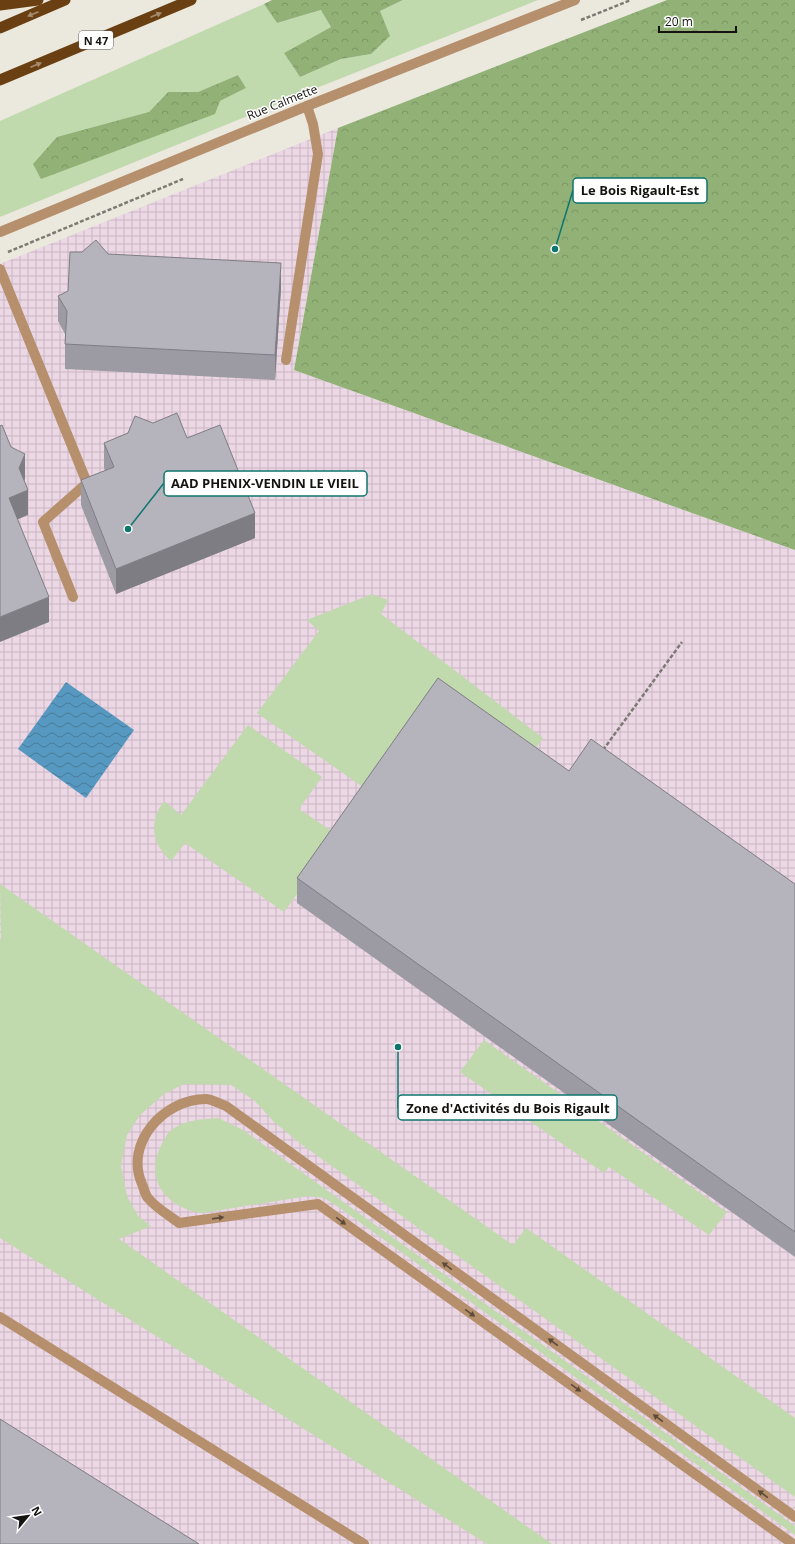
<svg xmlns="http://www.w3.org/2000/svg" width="795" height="1544" font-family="'Open Sans',sans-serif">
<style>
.industrial{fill:url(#industrial-grid)}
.green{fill:#c0d9ad;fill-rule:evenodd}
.forest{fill:url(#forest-crowns)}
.water{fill:url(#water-waves)}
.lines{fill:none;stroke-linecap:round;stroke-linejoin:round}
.path{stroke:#7c7a73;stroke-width:2.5;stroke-dasharray:4 2;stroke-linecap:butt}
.service{stroke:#b68f6d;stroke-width:10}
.minor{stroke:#b68f6d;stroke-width:10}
.trunk{stroke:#6a4012;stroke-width:11}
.wall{fill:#9c9aa2}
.shaded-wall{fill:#7f7d84}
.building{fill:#b5b3bc;stroke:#7f7d84}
.oneway{fill:#a68c71}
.oneway2{fill:#5d4b39}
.labels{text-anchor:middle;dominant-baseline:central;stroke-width:3;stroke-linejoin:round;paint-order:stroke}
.shield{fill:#fff;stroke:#5a5a57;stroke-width:1}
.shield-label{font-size:11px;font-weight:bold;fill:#14130f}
.street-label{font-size:12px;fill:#14130f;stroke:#fff}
.leader{fill:none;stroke:#0f766e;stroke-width:1.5}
.callout-dot{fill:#0f766e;stroke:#fff;stroke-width:1.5}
.callout{fill:#fff;stroke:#0f766e;stroke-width:1.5}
.callout-label{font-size:13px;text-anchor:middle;font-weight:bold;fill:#14130f}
</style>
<defs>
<pattern id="industrial-grid" width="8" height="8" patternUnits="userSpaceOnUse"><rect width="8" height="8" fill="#ecd7e5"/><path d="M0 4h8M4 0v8" fill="none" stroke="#cab8c3"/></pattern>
<pattern id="forest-crowns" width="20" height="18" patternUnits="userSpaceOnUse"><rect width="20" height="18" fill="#91b176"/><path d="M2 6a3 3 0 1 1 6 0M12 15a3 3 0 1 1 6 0" fill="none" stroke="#7c9765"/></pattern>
<pattern id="water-waves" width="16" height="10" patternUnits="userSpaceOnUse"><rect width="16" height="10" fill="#5698bf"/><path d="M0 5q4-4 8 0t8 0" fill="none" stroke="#467b9a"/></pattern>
</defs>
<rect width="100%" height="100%" fill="#ebe8de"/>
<!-- industrial -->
<polygon class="industrial" points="338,128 294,370 795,550 795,1544 0,1544 0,264"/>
<!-- green -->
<g class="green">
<path d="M403,0H538L304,93L0,217V121L264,4L277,23L322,10L331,27L284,53L300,77L341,59L371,54L380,11ZM238,75L246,88L220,101L123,120L149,112L168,92H198Z"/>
<polygon points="372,594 388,600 381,614 543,738 526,762 370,792 257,713 319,631 307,620"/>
<path d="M248,725L322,777L299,809L339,836L284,912L185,843L171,861C151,844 149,821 164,801L181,815Z"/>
<polygon points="0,884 513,1245 526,1228 795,1418 795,1497 301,1144 274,1122 255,1101 231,1085 184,1084 164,1094 140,1115 127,1135 121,1166 127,1196 138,1216 151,1226 119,1239 552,1544 487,1544 0,1238 0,940 1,940"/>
<polygon points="484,1040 727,1212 709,1235 609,1167 604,1173 460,1072"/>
<path d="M218,1118L243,1130L795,1526V1535L340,1208L324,1198L308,1196L202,1213C169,1209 144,1181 160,1148C163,1142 166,1135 171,1130C185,1120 201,1119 218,1118Z"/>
</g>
<!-- forest -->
<g class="forest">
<polygon points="272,0 403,0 380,11 390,36 371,54 341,59 300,77 284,53 331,27 321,10 277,23 264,4"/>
<polygon points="667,0 795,0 795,550 294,370 338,128"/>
<polygon points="238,75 246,88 220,101 215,114 41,179 33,164 57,137 149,112 168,92 198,92"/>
</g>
<!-- water -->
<polygon class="water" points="66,682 134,730 86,798 18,749"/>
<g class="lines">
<!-- path -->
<g class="path">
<polyline points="581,20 631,0"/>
<polyline points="8,252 183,179"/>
<polyline points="603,750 682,642"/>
</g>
<!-- service -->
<g class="service">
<polyline points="0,269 87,483 43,522 73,597"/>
<polyline points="286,360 318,154 313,124 307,106"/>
<polyline points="0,1317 364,1544"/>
<path d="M793,1544L318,1204L179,1223C170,1216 156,1208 148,1198C145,1195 144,1188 142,1184C124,1143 164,1099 206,1099C212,1099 220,1104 226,1106L795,1517"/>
</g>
<!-- minor -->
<polyline class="minor" points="0,232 307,106 575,0"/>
<!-- trunk -->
<g class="trunk">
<polyline points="0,5 38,0"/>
<polyline points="0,28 65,0"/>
<polyline points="0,80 191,0"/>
</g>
</g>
<!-- wall -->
<g class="wall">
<polygon points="108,254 281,288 275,380 65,369 65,334 58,321 58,296 68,291"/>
<polygon points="187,438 255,538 116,594 81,505 81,480 105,471 104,468 104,443"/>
<polygon points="569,771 795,884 795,1257 297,903 297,878"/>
</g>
<!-- shaded-wall -->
<g class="shaded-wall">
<polygon points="281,263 281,288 275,380 275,355"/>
<polygon points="25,454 25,479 19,493 19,468"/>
<polygon points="28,490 28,515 9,523 9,498"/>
<polygon points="255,513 255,538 116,594 116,569"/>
<polygon points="49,597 49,622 0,642 0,617"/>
</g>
<!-- building -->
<g class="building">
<polygon points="96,240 108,254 281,263 275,355 65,344 67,311 58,296 68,291 70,252 82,252"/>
<polygon points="177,413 187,438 220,425 255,513 116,569 81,480 114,467 104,443 128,433 135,416 153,423"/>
<polygon points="2,425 11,447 25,454 19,468 28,490 9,498 49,597 0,617 0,426"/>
<polygon points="438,678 569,771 591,739 795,884 795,1232 297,878"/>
<polygon points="0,1419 199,1544 0,1544"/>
</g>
<!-- one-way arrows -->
<defs><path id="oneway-solid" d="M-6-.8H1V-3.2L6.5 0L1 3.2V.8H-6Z"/></defs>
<g class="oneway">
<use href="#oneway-solid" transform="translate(33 14) rotate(157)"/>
<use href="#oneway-solid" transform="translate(156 15) rotate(-23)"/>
<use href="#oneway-solid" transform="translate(36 65) rotate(-23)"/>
</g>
<g class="oneway2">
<use href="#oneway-solid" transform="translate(218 1218) rotate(-8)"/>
<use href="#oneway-solid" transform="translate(341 1221) rotate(36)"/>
<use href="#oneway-solid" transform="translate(447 1266) rotate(-144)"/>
<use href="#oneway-solid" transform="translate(470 1313) rotate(36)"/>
<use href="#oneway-solid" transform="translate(553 1342) rotate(-144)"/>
<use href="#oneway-solid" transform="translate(576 1388) rotate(36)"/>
<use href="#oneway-solid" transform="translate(658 1418) rotate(-144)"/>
<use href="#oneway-solid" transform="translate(763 1494) rotate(-144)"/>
</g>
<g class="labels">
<!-- shield labels -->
<rect class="shield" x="79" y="31" width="34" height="18" rx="3"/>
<g class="shield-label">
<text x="96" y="40">N 47</text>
</g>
<!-- street labels -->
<g class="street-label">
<text transform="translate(282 102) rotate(-22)">Rue Calmette</text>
</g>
</g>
<!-- callouts -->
<path class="leader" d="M555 249L573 190M128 529L164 483M398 1047L398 1108"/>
<g class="callout-dot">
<circle cx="555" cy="249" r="4"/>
<circle cx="128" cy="529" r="4"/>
<circle cx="398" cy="1047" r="4"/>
</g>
<g class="callout">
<rect x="573" y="178" width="134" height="25" rx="4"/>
<rect x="164" y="471" width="203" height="25" rx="4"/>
<rect x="398" y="1095" width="219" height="25" rx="4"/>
</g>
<g class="callout-label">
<text x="640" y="195">Le Bois Rigault-Est</text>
<text x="265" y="488">AAD PHENIX-VENDIN LE VIEIL</text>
<text x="508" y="1113">Zone d'Activités du Bois Rigault</text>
</g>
<!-- north arrow -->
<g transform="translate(28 1516) rotate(61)" stroke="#ffffff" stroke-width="3" paint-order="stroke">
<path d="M0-3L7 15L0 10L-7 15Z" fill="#14130f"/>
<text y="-6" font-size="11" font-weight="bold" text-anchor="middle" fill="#14130f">N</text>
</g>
<!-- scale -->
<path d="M659 26v6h77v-6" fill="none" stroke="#14130f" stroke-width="2"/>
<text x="665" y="26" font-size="12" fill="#14130f" stroke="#ffffff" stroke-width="3" paint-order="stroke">20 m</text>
</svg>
